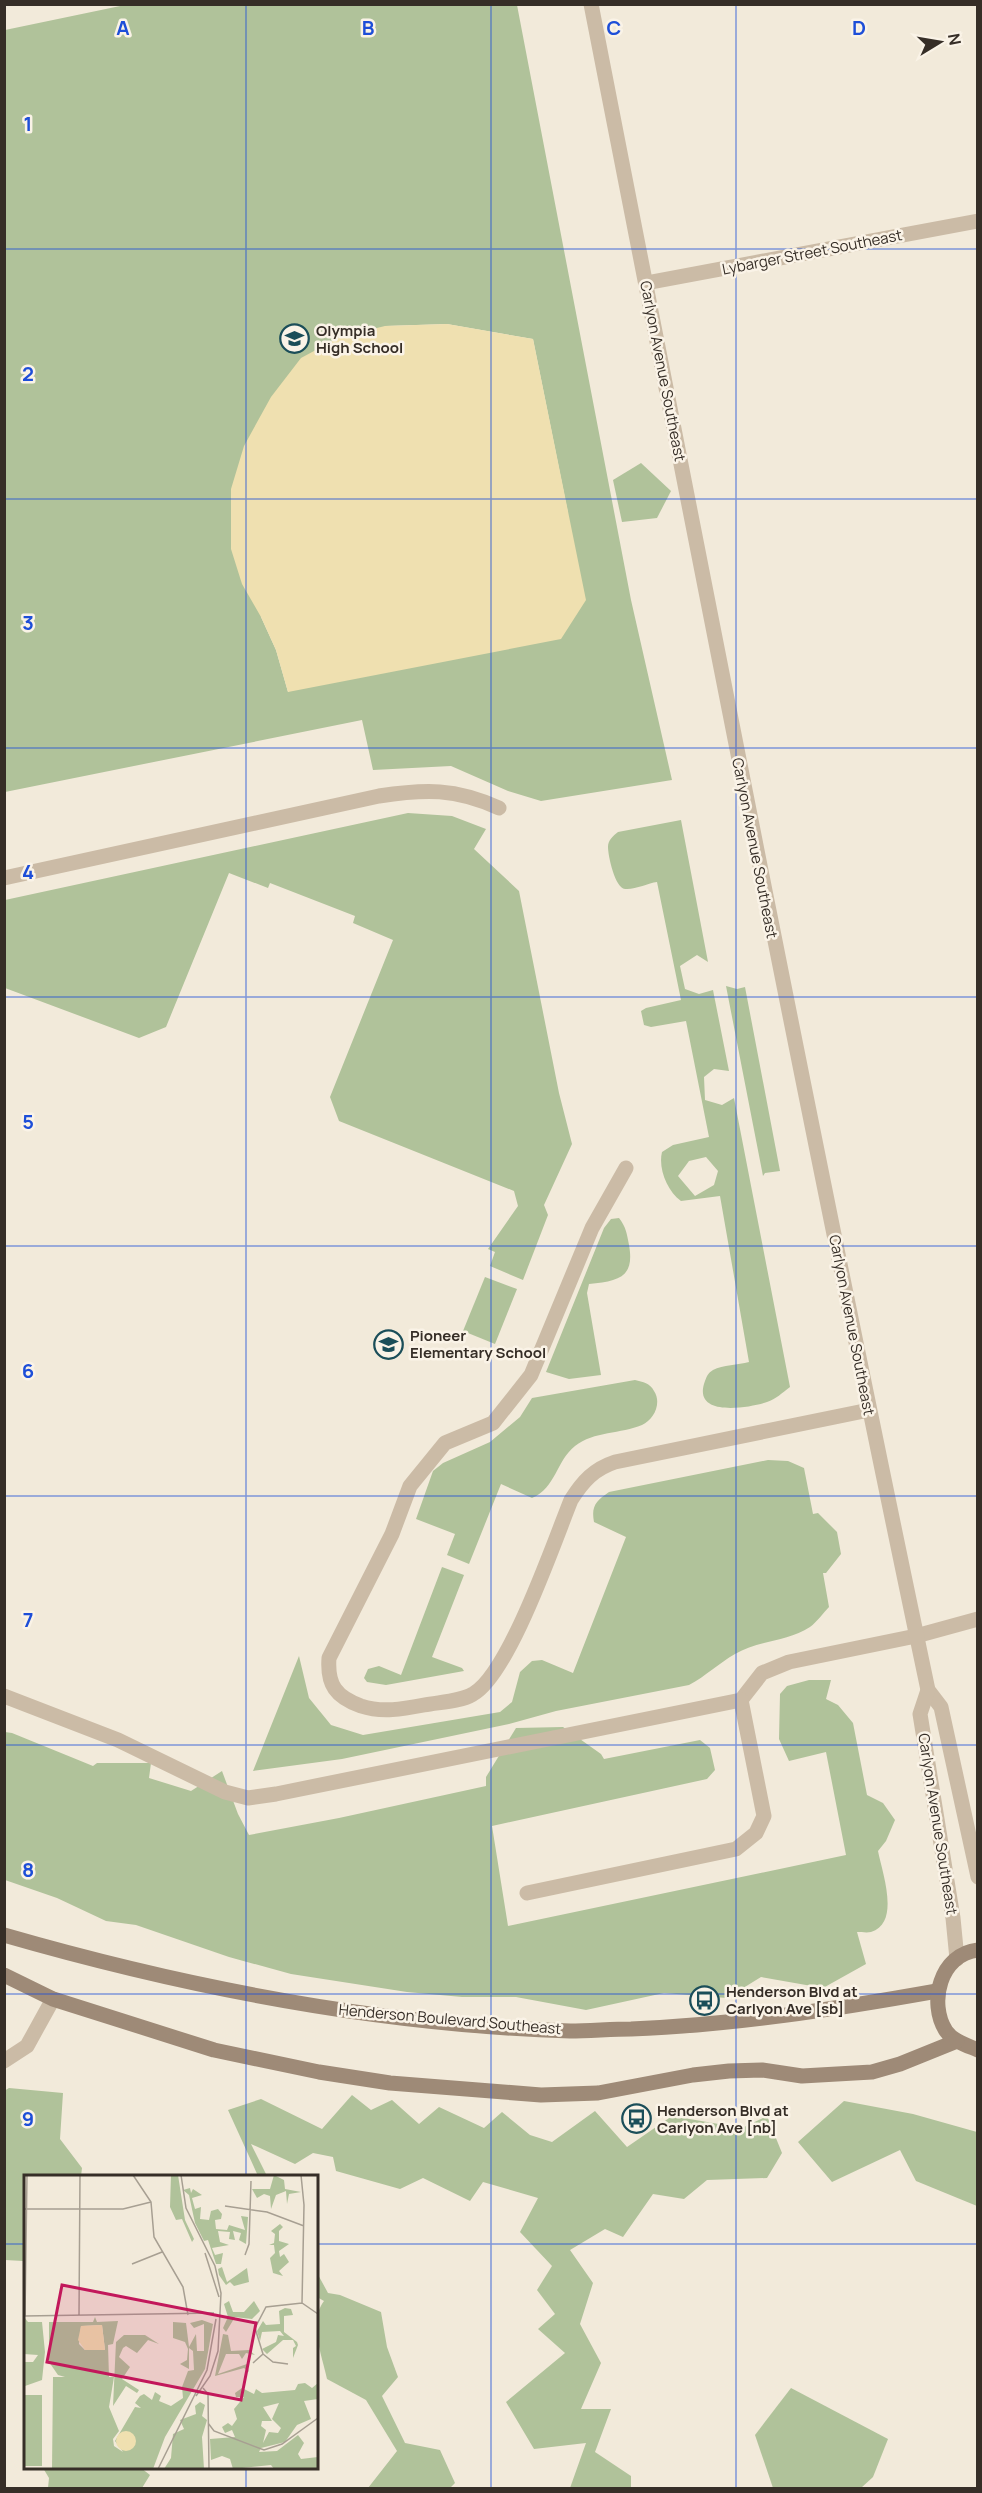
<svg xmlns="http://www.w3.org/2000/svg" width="982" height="2493" font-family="Manrope,sans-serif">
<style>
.green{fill:#b0c29a;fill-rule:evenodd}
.sand{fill:#efe0b0}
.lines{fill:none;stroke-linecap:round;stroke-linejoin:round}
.service{stroke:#cbbba6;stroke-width:15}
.minor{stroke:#cbbba6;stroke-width:15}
.tertiary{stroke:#cbbba6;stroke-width:15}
.secondary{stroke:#9e8a77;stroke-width:15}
.grid{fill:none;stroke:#1d4ed8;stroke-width:1.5;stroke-opacity:0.55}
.labels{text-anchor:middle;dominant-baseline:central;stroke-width:5;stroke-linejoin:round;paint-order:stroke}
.street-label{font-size:15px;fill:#362e27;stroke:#faf3e7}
.poi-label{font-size:15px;font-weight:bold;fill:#362e27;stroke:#faf3e7;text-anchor:start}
.inset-road{fill:none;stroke:#a79f92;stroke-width:1.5}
.view{fill:#c2185b;fill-opacity:0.15;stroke:#c2185b;stroke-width:3}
.inset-edge{fill:none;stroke:#362e27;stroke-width:3}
.grid-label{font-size:20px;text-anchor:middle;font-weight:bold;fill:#1d4ed8;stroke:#faf3e7;stroke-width:5;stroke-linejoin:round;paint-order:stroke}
</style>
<rect width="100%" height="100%" fill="#f2eada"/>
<!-- green -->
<g class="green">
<path d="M125,5H517L631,600L672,780L541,801L508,791L451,766L373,770L362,720L5,792V30ZM447,324L533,339L568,513L288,692L276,650L261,617L385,326Z"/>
<polygon points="641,463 671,491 657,518 622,522 613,480"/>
<polygon points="408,813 452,816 486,829 474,849 519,891 559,1093 572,1144 544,1205 548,1215 523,1280 490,1266 495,1252 488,1249 518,1206 514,1191 339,1121 330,1097 393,940 353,923 355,916 270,883 268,888 229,873 166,1027 139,1038 5,988 5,900"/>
<path d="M681,820L708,962L697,955L680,966L685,989L699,994L713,990L729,1071L714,1069L704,1077L705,1100L722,1105L734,1098L790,1387C782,1393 776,1399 767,1402C749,1408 691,1418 705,1381C707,1376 708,1373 713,1370C723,1365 738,1365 749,1362L720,1196L681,1201C667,1191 658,1168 662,1152L673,1145L709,1137L686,1021L651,1027L644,1025L641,1011L646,1008L681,1000L657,882C648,883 635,890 625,889C615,888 608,856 608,847C608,840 613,836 618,832ZM706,1157L718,1171L714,1185L695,1196L678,1176L689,1161Z"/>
<polygon points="726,986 737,989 745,987 780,1171 765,1173 763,1176"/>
<path d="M619,1218C626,1227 627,1234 629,1245C635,1278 618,1281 589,1284L587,1293L601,1375L569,1379L546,1372L604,1228L611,1219Z"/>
<polygon points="485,1277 517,1289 495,1344 463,1331"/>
<path d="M635,1380C643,1382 650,1383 654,1391C662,1403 654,1420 642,1425C621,1434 594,1431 575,1446C556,1461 556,1488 532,1498L501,1484L469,1564L447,1555L455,1534L416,1519L433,1471L443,1463L490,1442L520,1417L532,1398Z"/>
<path d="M768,1460L788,1461L804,1468L813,1514L818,1513L837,1532L841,1554L826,1573H823L829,1607C823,1613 817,1622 810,1627C787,1642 758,1640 735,1654C719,1663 706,1676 689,1685L556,1711L509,1724L342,1759L253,1771L299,1656L309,1698L331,1725L363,1735L500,1712L512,1702L520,1672L532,1661L542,1660L573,1673L626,1537L594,1522C591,1506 596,1501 609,1492Z"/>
<polygon points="442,1567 464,1575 432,1657 462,1668 464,1671 386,1685 367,1682 364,1678 368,1669 379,1666 401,1675"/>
<path d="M809,1680H831L826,1699L838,1705L853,1723L867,1795L883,1803L895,1820L886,1841L878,1851C882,1872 901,1923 871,1932C867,1933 861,1932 857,1932L866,1964L823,1988L761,1977L727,1998L664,1993L586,2010L516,1997H462L407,1992L291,1974L229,1957L136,1925L106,1921L57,1898L5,1880V1732L12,1733L93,1766L97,1763H151L149,1778L191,1791L222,1771L238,1814L249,1835L339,1818L486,1786V1777L516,1728L563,1727L601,1754L604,1759L700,1740L710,1748L715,1770L707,1779L492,1826L508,1926L846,1855L826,1752L789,1761L779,1739L780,1694L787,1686Z"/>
<polygon points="9,2088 63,2093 60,2139 82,2168 81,2176 26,2176 26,2260 23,2261 5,2260 4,2091"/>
<polygon points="352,2095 371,2110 392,2100 419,2124 439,2107 484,2128 502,2112 530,2135 552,2142 595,2111 627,2147 672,2116 742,2128 767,2116 782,2153 767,2178 707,2180 684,2199 653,2194 623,2237 605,2229 570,2250 593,2283 580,2324 601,2363 581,2409 611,2409 595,2452 631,2476 631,2488 570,2488 586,2443 534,2449 506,2402 565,2353 538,2329 555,2314 537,2290 552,2266 520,2232 538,2198 483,2182 470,2201 423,2178 400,2189 336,2171 333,2157 313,2153 295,2164 251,2144 267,2176 258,2176 228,2110 261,2099 322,2129"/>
<polygon points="844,2101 913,2114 977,2132 977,2206 916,2181 900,2150 832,2182 798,2142"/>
<path d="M316,2271L328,2293L340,2295L381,2312L387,2347L398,2377L382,2396L405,2443L440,2450L455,2483L450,2488H368L397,2451L366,2400L327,2379C322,2355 308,2322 324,2301L317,2297Z"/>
<polygon points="791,2388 888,2439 873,2477 861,2488 773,2488 755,2435"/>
<polygon points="43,2468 141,2468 150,2475 142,2488 48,2488 49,2478"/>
</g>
<!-- sand -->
<polygon class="sand" points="447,324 533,339 586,600 561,639 288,692 276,650 261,617 242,584 231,549 231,489 244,446 271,397 301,358 340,337 385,326"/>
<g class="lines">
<!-- service -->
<g class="service">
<path d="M4,878L379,796C425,789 455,788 499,808"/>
<path d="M626,1168L592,1228L531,1375L493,1423L445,1443L410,1486L392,1534L329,1658C327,1685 336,1697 361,1706C382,1713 403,1709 424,1705C439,1702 460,1702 473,1694C509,1674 554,1542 571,1500C583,1481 594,1469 615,1462L869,1410"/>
<polyline points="4,1696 118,1740 225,1792 248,1798 276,1794 741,1700 762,1673 789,1662 916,1636"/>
<polyline points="527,1893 736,1849 756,1833 764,1816 741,1700"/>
</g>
<!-- minor -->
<g class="minor">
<polyline points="646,283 978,221"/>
<polyline points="916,1636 978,1619"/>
</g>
<!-- tertiary -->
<g class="tertiary">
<path d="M591,4C701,567 810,1129 928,1690L941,1707L978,1877"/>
<polyline points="928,1690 920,1714 953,1918 957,1959"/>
<polyline points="4,2061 27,2046 53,1999"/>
</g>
<!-- secondary -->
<g class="secondary">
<path d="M4,1935C188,1988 378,2025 570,2031C590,2031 611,2029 631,2029C734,2025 836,2009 937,1991"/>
<path d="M978,1950C940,1954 928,2003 946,2031C953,2041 966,2045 978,2050"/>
<polyline points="4,1975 53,1999 214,2050 319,2072 390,2083 541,2095 598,2093 693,2075 729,2071 762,2070 802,2076 872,2072 900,2064 957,2041"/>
</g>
</g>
<!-- grid -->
<path class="grid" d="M246,4V2176M491,4V2488M736,4V2488M4,249H978M4,499H978M4,748H978M4,997H978M4,1246H978M4,1496H978M4,1745H978M4,1994H978M4,2244H26M316,2244H978M246,2468V2488"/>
<!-- icons -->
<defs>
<symbol id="school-ring" viewBox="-11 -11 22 22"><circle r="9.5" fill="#faf3e7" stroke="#1b4e59" stroke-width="1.5"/><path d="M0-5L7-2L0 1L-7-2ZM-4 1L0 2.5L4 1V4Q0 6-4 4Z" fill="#1b4e59"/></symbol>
<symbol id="bus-ring" viewBox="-11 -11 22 22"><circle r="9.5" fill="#faf3e7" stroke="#1b4e59" stroke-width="1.5"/><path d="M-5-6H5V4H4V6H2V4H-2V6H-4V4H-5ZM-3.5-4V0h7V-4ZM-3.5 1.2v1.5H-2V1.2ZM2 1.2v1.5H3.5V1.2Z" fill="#1b4e59"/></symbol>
</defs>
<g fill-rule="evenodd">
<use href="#school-ring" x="278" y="322" width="33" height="33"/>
<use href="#school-ring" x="372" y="1328" width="33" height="33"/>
<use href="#bus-ring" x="688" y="1984" width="33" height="33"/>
<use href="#bus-ring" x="620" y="2102" width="33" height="33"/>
</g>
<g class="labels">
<!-- street labels -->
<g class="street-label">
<text transform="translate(812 252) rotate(-11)">Lybarger Street Southeast</text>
<text transform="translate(663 371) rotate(79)">Carlyon Avenue Southeast</text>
<text transform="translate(755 848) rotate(79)">Carlyon Avenue Southeast</text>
<text transform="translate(852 1325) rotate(79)">Carlyon Avenue Southeast</text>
<text transform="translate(938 1824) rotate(81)">Carlyon Avenue Southeast</text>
<text transform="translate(450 2019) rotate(5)">Henderson Boulevard Southeast</text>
</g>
<!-- poi labels -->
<g class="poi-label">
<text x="316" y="330">Olympia<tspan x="316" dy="17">High School</tspan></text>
<text x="410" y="1335">Pioneer<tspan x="410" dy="17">Elementary School</tspan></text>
<text x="726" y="1991">Henderson Blvd at<tspan x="726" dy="17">Carlyon Ave [sb]</tspan></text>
<text x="657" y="2110">Henderson Blvd at<tspan x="657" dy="17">Carlyon Ave [nb]</tspan></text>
</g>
</g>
<!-- overview -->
<g transform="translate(24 2175)">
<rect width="294" height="294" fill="#f2eada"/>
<path d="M147,0H154L161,45L170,64L168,67L158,44L152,45L146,32ZM250,0L260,5L261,14L277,17L265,19L263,29L262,16L252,20L247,34L246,21L240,19L233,23L228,14H246ZM166,13L167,18L169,14L178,20L168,23L171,34L177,32L176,44L185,45L187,36L194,34L198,39L197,44L191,45L192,54L203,55L205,50L221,55L217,41L224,42L222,69L215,65L217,58L209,56L211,65L205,64L206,57L194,56L196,67L205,70L188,73L191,80L199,78L197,89H192L184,65L180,66L171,48L165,20L159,15ZM256,49L259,52L255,56V66L265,69L255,76L256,82L260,79L265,87L255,96L259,101L249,98L246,83L251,78L250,70H245L250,68L251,59L247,56ZM198,92L203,107L223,93L225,107L210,111L206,107L202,110L195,100L194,94ZM205,126L209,137H220L230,126L236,136L228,144L211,142L202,157L199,153L204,142L200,129ZM261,133L267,134L269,140L260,141V157L273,167L274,170L269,183V173L272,171L269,165H259L243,179L238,174L252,167L254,160L260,161L256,156L238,157L236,166L233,156L239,146L242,150L256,149L255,136ZM0,142L4,147H18L21,177L18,205L1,211L0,187H9L14,180L0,179ZM71,142L73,147L94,146L89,169L84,170L85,202H90L85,232L95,256L89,264L90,271L99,277L91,266L111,232L117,233L111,228L116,221L120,219L128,225L131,217L137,221L135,226L147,231L159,223L158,212L164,196L170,195L169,176L165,173V194L156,189L163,185L164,174L161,167L149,163V147L162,148L165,172L172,159L173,176H180V149L170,153L166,148L178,145L189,149L181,194L141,262L129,294H28L29,202H41L34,200L25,187V147H69ZM78,150L81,175H61L55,169L57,151ZM199,159L204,160L207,176L225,175L231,180L222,178L218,184L215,179H202L194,199L223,189L225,197L220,193L191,201ZM100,160H121L135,169L124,165L113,178L102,171L99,173L95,182L106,192L98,204L115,215L113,218L102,211L89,231L92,167ZM281,208L288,213L294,208V224L280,226L287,244L273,250L261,267L237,273L235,277L253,276L274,260L280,268L274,279L277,284L294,282V294H250L247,290L209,294L206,284L198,281L187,285L186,264L211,262L208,255L201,258L198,252L204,248L208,251L213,244L210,234L220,222H212L211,218L218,213L230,219L232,214L238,218L271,215L274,209ZM255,228L248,244L257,253L254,258L245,257L239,268L242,255L237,251L238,246H248L239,232ZM0,220H18V291H0ZM176,227L181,230L178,241L183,245L178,262L180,294H140L147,283L149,259L160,254L156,245L172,239L171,231Z" fill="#b0c29a" fill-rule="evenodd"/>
<path d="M78,150L81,175H61L54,165L57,151ZM92 266a10 10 0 1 1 20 0a10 10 0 1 1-20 0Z" fill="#efe0b0"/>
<path class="inset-road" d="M109,0L127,27L130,62L159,112L164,140M157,0L162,33L191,91L197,118L194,176L186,201L172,221M277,0L280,30L278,128M201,31L243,37L280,51M1,34H99L127,27M181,78L195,122M221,80L225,69L227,6M108,89L138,77M0,141L190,138M1,141L3,0M55,141L56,0M239,179L249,187L264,189M229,188L239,179L231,153L242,132L278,128L294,139M179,213L184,219L185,294M184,248L190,256L240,275L258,269L294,243M134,294L183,195L192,144"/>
<path class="view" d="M38,110L232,148L217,225L23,187Z"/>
<rect width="294" height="294" class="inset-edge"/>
</g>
<g class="grid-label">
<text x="123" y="35">A</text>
<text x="368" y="35">B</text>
<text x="614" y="35">C</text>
<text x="859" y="35">D</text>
<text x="28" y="131">1</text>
<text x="28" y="381">2</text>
<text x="28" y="630">3</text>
<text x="28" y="879">4</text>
<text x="28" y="1129">5</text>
<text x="28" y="1378">6</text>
<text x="28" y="1627">7</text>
<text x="28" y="1877">8</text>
<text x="28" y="2126">9</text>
</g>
<!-- border -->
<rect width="982" height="2493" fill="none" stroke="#362e27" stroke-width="12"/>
<!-- north arrow -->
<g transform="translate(940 42) rotate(79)" stroke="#faf3e7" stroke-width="4.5" paint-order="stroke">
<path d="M0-4.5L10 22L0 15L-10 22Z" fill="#362e27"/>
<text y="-9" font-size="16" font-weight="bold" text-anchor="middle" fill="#362e27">N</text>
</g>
</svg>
